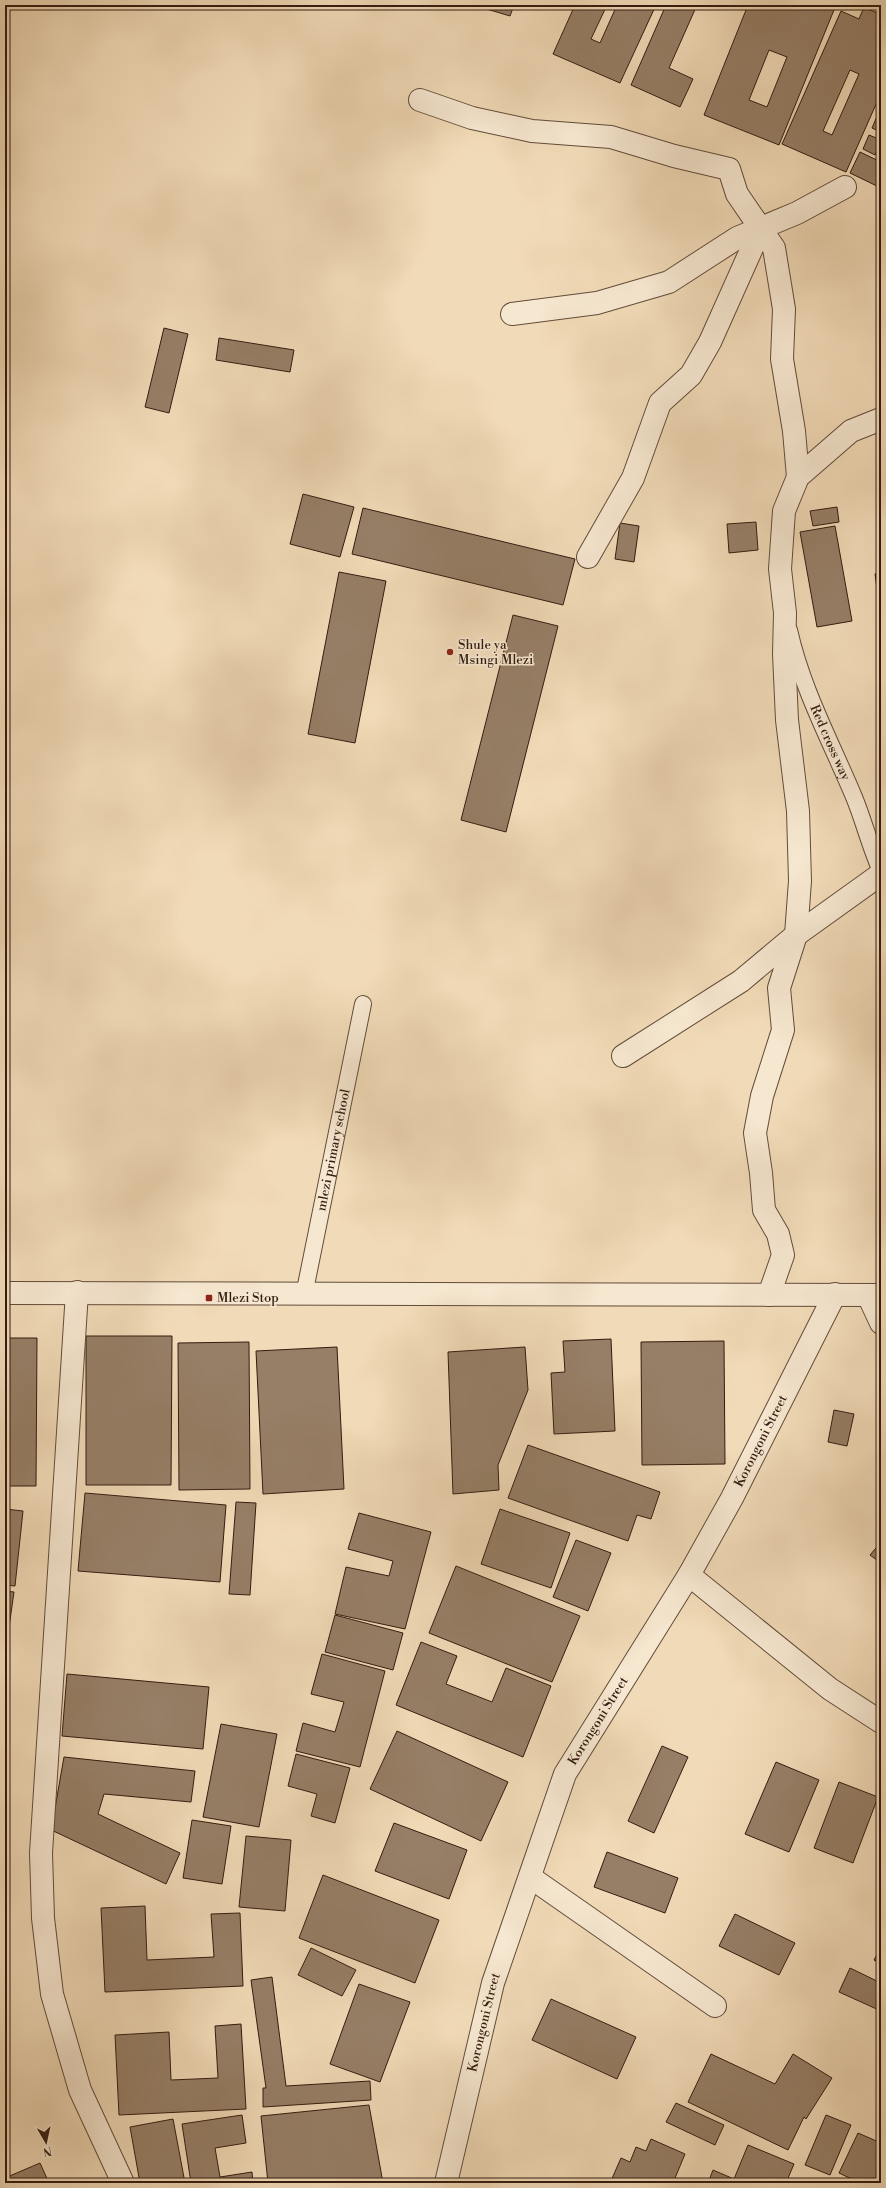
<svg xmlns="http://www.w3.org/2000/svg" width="886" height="2188" font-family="'Libre Bodoni',serif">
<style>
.building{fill:#967f67;stroke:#331c10;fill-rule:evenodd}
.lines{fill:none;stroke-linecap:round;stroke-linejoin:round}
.service-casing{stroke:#624c3a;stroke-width:18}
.minor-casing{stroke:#624c3a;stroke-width:24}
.service{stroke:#f6e7d0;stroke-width:16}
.minor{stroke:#f6e7d0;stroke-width:22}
.poi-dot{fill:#8f2418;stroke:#f6e7d0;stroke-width:1.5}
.labels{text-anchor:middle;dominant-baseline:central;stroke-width:3;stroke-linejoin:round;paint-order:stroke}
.poi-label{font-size:13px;fill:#331c10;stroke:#f6e7d0;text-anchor:start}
.street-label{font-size:13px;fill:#331c10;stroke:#f6e7d0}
</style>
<rect width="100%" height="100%" fill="#f1dab7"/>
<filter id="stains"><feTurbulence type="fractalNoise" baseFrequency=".005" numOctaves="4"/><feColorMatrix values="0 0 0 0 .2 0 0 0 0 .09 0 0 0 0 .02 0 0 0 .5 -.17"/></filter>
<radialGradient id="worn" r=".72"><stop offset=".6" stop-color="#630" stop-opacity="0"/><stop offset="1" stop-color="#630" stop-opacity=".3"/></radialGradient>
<!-- building -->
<g class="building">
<polygon points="481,5 514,5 510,16 480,7"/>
<polygon points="575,5 607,5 591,39 600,43 617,5 656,5 620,83 553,54"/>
<polygon points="666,5 697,5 669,68 693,79 680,107 631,85"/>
<path d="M748,5H836L779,145L704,115ZM769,50L787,57L767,107L749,100Z"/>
<path d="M864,7L881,15V93L846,172L782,144L841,11L859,19ZM850,70L859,74L832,135L823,131Z"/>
<polygon points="881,107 881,132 872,128"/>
<polygon points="869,135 881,140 875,155 863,149"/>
<polygon points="860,152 881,162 881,188 850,173"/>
<polygon points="164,328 188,334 169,413 145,407"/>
<polygon points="219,338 294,350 290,372 216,360"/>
<polygon points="303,494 354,507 340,557 290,544"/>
<polygon points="837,507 839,522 813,526 810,511"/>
<polygon points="363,508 575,559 563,605 352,554"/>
<polygon points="756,522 758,550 729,553 727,524"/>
<polygon points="620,523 639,526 634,562 615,559"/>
<polygon points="835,526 852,621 817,627 800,532"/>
<polygon points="339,572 386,581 355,743 308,734"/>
<polygon points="881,573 881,611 880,611 875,574"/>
<polygon points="513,615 558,626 506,832 461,820"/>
<polygon points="86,1336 172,1336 171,1485 86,1485"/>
<polygon points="5,1338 37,1338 36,1486 5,1486"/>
<polygon points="611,1339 615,1431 554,1434 551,1373 565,1372 563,1341"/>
<polygon points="724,1341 725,1464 642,1465 641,1342"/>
<polygon points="249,1342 250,1489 179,1490 178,1343"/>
<polygon points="337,1347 344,1489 263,1494 256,1351"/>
<polygon points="525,1347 528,1390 498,1465 499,1490 453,1494 448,1352"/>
<polygon points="834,1410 854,1414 847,1446 828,1442"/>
<polygon points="528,1445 660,1492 651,1519 637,1515 628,1541 508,1498"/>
<polygon points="85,1493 226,1505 220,1582 78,1571"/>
<polygon points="236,1502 256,1503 250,1595 229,1594"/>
<polygon points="5,1509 23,1511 15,1586 5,1585"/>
<polygon points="500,1509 570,1533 551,1588 481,1564"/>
<polygon points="359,1513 431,1532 405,1629 335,1614 346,1567 389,1576 393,1561 348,1549"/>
<polygon points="576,1540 611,1553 588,1611 553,1597"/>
<polygon points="881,1542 881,1563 870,1555"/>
<polygon points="456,1566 580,1616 552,1682 429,1633"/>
<polygon points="5,1591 14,1592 5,1655"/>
<polygon points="335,1615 403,1633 393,1670 325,1652"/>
<polygon points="421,1642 457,1656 446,1684 492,1702 506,1668 551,1686 523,1757 396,1705"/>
<polygon points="322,1654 385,1671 360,1767 296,1751 303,1723 335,1732 344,1702 311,1694"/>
<polygon points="67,1674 209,1687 203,1749 62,1736"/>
<polygon points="221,1724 277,1734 259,1827 203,1817"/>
<polygon points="397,1731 508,1782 481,1841 370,1789"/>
<polygon points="662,1746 688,1757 654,1833 628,1821"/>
<polygon points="296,1754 350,1768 335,1823 311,1816 317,1794 288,1786"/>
<polygon points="64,1757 195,1771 191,1802 104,1794 98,1814 180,1853 166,1884 47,1828 54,1814"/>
<polygon points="776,1762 819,1780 789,1852 745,1834"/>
<polygon points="839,1782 878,1797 853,1863 814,1848"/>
<polygon points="192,1820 231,1826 222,1884 183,1878"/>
<polygon points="394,1823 467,1850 449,1899 375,1871"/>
<polygon points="246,1836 291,1840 285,1911 239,1907"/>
<polygon points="607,1852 678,1878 665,1913 594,1887"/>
<polygon points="323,1875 439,1920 415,1983 299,1938"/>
<polygon points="145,1906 147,1960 214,1957 211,1914 240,1913 243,1986 105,1992 101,1908"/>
<polygon points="735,1914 795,1943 779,1975 719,1946"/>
<polygon points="881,1947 881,1964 874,1960"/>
<polygon points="311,1948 356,1970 342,1996 298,1975"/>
<polygon points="850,1968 881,1983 881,2011 839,1992"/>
<polygon points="272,1977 286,2086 370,2081 371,2100 263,2107 263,2088 266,2088 251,1980"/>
<polygon points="359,1984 410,2002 380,2082 330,2064"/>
<polygon points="551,1999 636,2037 617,2079 532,2040"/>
<polygon points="241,2024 246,2109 119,2115 115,2035 169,2032 171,2080 218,2078 215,2026"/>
<polygon points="711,2054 775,2084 793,2054 832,2078 806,2119 804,2117 788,2150 688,2102"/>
<polygon points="676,2103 724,2125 715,2145 666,2122"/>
<polygon points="369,2105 383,2183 268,2183 261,2116"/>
<polygon points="242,2115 246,2143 215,2148 220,2177 252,2172 253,2183 191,2183 182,2124"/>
<polygon points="826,2115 851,2125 830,2175 805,2165"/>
<polygon points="173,2119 185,2183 140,2183 130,2127"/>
<polygon points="858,2133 881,2143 881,2183 860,2183 839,2173"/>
<polygon points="651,2139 685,2154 673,2183 610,2183 621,2158 630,2162 636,2147 646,2151"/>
<polygon points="748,2145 794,2164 786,2183 708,2183 713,2170 734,2179"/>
<polygon points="40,2163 49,2183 5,2183 5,2178"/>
</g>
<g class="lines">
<defs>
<g id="service">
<path id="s1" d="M789,630C802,689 831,742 854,797C864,821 870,847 881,871"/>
<path id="s2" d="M304,1295L363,1004"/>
</g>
<g id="minor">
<polyline points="420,100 472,118 532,131 611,137 674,156 729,169 737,194 774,248 784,309 782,359 794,431 798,477"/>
<polyline points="512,314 597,303 669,282 737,238 797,213 845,187"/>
<polyline points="588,557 633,478 660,403 691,375 710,342 761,228"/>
<polyline points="623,1056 741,981 796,935 881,874"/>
<polyline points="77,1292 41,1853 43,1918 52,1994 80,2090 123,2183"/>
<polyline points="5,1293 881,1295"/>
<polyline points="769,1295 783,1255 778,1234 764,1210 761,1173 755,1133 762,1096 783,1030 779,988 796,935 800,881 798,811 787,720 784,654 785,613 780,569 784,511 798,477 851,431 881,419"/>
<polyline points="868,1295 881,1323"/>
<polyline points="689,1575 830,1689 881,1722"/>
<polyline points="530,1877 715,2006"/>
<path id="s3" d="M446,2183L493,1983L565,1774L689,1575L732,1498L835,1294"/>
</g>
</defs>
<!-- service casing -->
<use href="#service" class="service-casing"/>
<!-- minor casing -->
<use href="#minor" class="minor-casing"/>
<!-- service -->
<use href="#service" class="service"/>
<!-- minor -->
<use href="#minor" class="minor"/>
</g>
<!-- markers -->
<g class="poi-dot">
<circle cx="450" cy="652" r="4"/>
<rect x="205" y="1294" width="8" height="8" rx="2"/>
</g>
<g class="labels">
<!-- poi labels -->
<g class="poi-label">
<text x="458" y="645">Shule ya<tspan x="458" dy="15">Msingi Mlezi</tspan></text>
<text x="217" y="1298">Mlezi Stop</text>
</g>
<!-- street labels -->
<g class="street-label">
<text stroke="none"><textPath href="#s1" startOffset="120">Red cross way</textPath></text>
<text stroke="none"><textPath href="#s2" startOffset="148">mlezi primary school</textPath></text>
<text stroke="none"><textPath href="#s3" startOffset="813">Korongoni Street</textPath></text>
<text stroke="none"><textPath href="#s3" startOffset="489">Korongoni Street</textPath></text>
<text stroke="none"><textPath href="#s3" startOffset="165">Korongoni Street</textPath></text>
</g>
</g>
<!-- margin -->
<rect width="886" height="2188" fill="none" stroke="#f1dab7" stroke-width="20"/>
<rect x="6" y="6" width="874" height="2176" fill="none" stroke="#331c10" stroke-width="2"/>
<rect x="10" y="10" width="866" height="2168" fill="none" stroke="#331c10"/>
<!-- north arrow -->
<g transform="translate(46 2142) rotate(171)" stroke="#f6e7d0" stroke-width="3" paint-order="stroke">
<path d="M0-3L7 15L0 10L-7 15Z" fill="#331c10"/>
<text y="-6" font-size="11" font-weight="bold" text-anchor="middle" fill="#331c10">N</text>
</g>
<rect width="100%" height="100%" filter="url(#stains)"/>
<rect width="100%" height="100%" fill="url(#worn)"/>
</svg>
